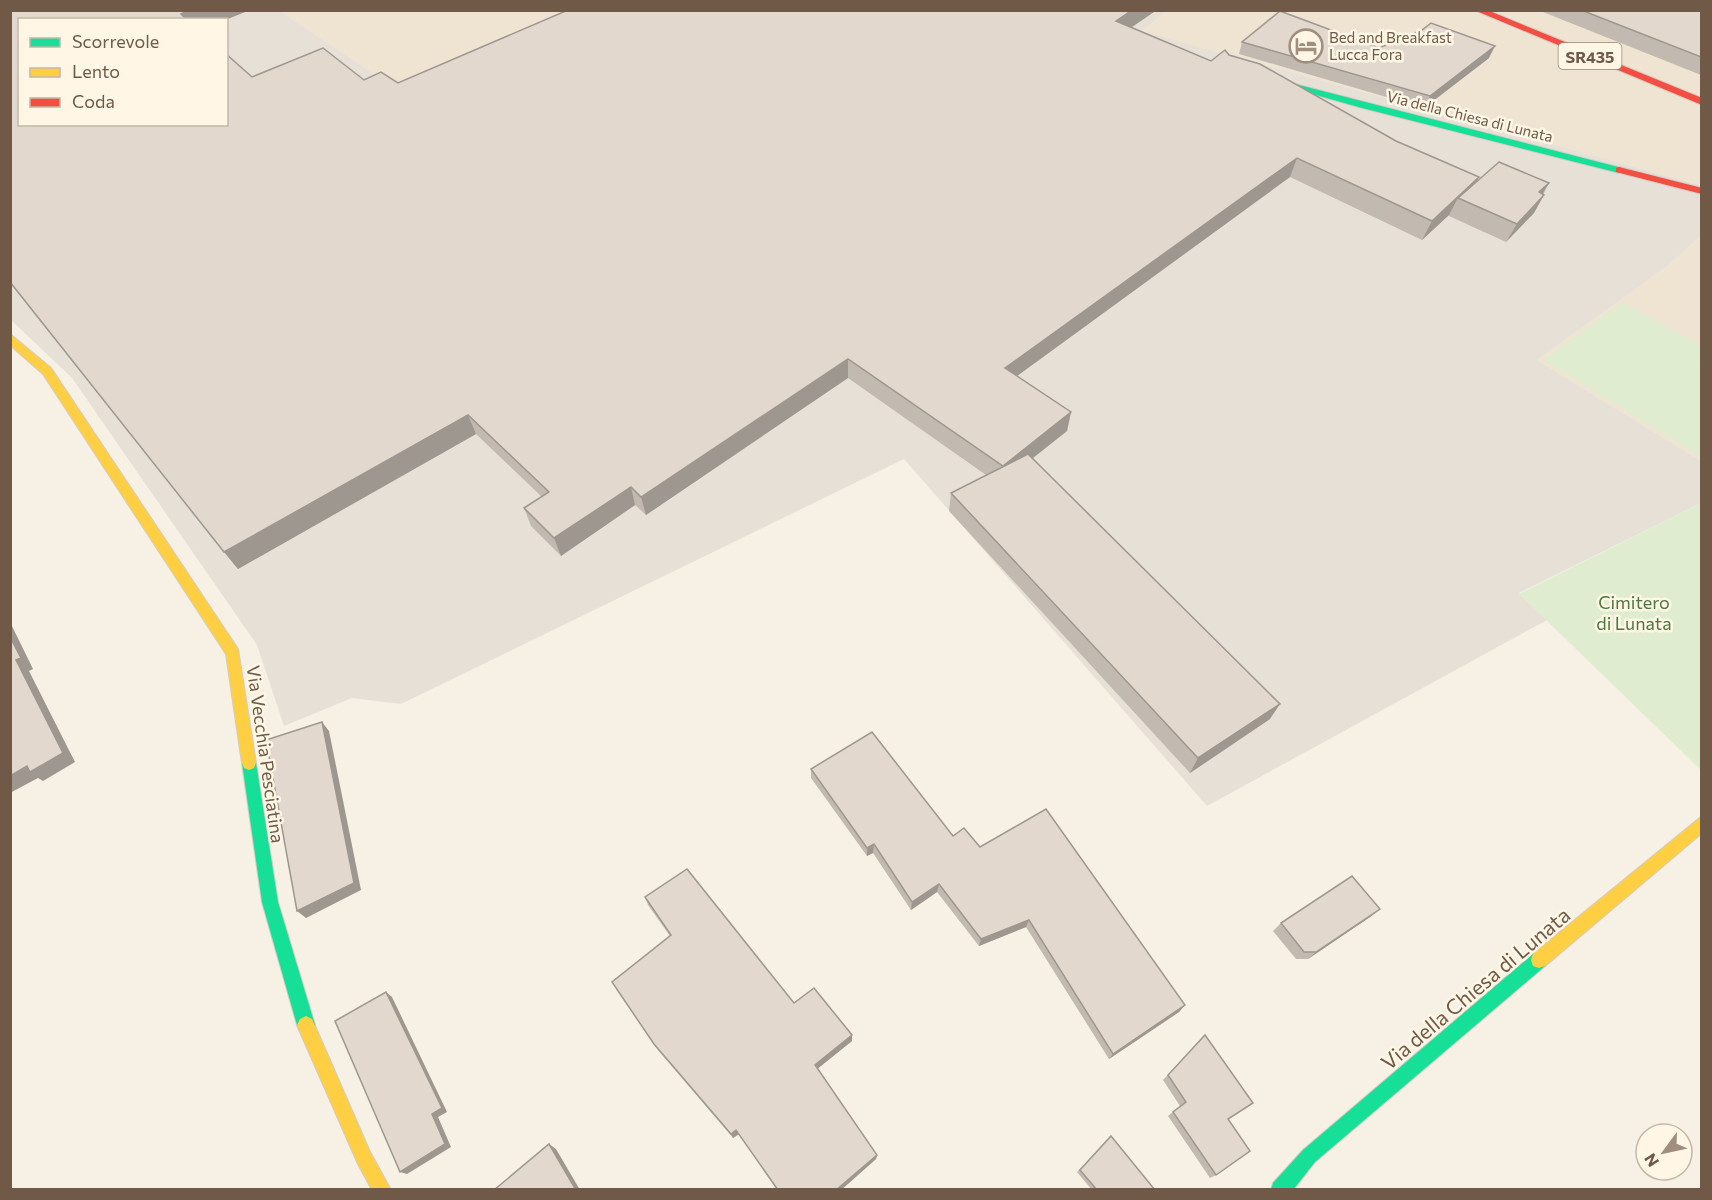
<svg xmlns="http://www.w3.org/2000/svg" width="1712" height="1200" font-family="Commissioner,sans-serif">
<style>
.residential{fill:#efe3d2}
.industrial{fill:#e7e0d7;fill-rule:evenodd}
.green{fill:#e0ecd0}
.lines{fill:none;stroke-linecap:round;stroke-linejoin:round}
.fast-casing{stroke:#d6ccc2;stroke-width:2}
.slow-casing{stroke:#d6ccc2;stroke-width:2}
.jam-casing{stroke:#d6ccc2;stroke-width:2}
.fast{fill:#16e098;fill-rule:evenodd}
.slow{fill:#ffcf43;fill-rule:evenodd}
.jam{fill:#f24e42;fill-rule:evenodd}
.wall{fill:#c2bab0}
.shaded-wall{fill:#9e9790}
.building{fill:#e2d8cd;stroke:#9e9790;stroke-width:1.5}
.labels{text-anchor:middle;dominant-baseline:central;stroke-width:5;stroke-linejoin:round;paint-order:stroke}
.far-poi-label{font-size:15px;fill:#715948;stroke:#fff6e5;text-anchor:start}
.far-street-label{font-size:15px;fill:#715948;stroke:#fff6e5}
.shield{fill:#fff6e5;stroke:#9c8877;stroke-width:1.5}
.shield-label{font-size:16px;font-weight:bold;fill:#715948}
.park-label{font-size:18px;fill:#4d7840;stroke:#fff6e5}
.street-label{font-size:18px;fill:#715948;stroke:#fff6e5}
.near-street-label{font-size:21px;fill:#715948;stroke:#fff6e5}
</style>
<rect width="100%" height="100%" fill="#f6f0e5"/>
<!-- residential -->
<g class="residential">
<polygon points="1168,10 1701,11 1701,185 1140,31"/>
<polygon points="280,11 595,11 406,95"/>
<polygon points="1701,236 1701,461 1537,360 1666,267"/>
</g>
<!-- industrial -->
<path class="industrial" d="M10,11H280L406,95L595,11H1167L1141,31L1701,185V236L1666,267L1537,360L1701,461V503L1519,593L1547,620L1207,806L904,459L401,704L352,698L284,726L257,645L72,378L11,320ZM20,20H226V124H20Z"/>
<!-- green -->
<g class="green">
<polygon points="1622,302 1701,346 1701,359 1635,414 1701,360 1701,457 1544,360"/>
<polygon points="1701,503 1701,770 1519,594"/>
</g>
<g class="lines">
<defs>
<g id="fast">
<polygon points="1256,74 1622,168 1624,170 1619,173 1362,108 1256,78"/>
<polygon points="249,756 254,758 256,763 278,902 315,1025 312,1031 306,1034 300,1031 297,1025 262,902 242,763 244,758"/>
<polygon points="1539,952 1545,954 1547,960 1545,966 1315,1162 1293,1190 1271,1190 1273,1183 1303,1150 1533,954"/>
</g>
<g id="slow">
<polygon points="10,334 51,368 238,649 256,763 254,768 249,770 244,768 242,763 226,654 43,374 10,345"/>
<polygon points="1702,816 1702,833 1545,966 1539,968 1533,966 1531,960 1533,954"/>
<polygon points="306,1016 312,1019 370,1152 391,1190 372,1190 358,1164 297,1025 300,1019"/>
</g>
<g id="jam">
<polygon points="1474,10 1487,10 1702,98 1702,105"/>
<polygon points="1619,167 1702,188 1702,194 1616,172 1616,168"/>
</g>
</defs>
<!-- fast casing -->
<use href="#fast" class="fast-casing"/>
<!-- slow casing -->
<use href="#slow" class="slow-casing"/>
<!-- jam casing -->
<use href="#jam" class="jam-casing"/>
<!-- fast -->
<use href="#fast" class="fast"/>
<!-- slow -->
<use href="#slow" class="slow"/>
<!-- jam -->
<use href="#jam" class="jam"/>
</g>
<!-- wall -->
<g class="wall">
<polygon points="10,10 250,10 225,20 20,20 252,77 364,80 398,83 1132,27 1211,61 1229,55 1476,182 1549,183 1534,213 1506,242 1449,216 1449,215 1422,240 1290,177 1017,376 1071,412 1067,431 1033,458 1270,719 1190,773 949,511 951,493 986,475 848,378 646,515 635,505 561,556 531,526 524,508 542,497 476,434 238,569 10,283"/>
<polygon points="1538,10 1701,10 1701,75"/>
<polygon points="1422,30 1489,58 1424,108 1239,54 1242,42 1379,48"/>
<polygon points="811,769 953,836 980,847 1185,1005 1179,1012 1109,1059 1026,927 979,946 937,892 911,910 873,853 867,856 811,778"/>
<polygon points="645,897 794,1003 852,1041 818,1068 877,1155 876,1159 841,1190 777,1190 739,1134 733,1138 658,1050 616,989 670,936 648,905"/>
<polygon points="1370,917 1308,959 1296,959 1273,931 1281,923"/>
<polygon points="1205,1035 1229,1119 1216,1175 1210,1178 1168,1116 1180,1106 1163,1080"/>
<polygon points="1111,1136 1155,1190 1092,1190 1077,1172"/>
</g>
<!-- shaded-wall -->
<g class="shaded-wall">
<polygon points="189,10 250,10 225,20 184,20 181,14"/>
<polygon points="1132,10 1157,10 1113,40 1116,21"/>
<polygon points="1495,46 1489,58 1424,108 1430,96"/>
<polygon points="1297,158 1290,177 1002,387 1005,368"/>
<polygon points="1479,177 1469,196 1458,198 1449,215 1422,240 1432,221"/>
<polygon points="1549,183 1538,201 1544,195 1534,213 1506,242 1517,224 1539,192"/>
<polygon points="848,359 848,378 646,515 641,497"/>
<polygon points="1071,412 1067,431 1000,484 1003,466"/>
<polygon points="468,415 476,434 238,569 224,552"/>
<polygon points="631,487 635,505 561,556 554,538"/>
<polygon points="10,622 33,669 29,671 75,762 43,781 38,778 10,793"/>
<polygon points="1280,704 1270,719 1190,773 1198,758"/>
<polygon points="322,722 329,731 361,890 306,918 297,911"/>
<polygon points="874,844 873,853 867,856 867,848"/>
<polygon points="939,884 937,892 911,910 912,902"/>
<polygon points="1380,909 1370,917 1308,959 1316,952"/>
<polygon points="1029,920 1026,927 979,946 981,939"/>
<polygon points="386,992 392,997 447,1112 438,1117 451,1147 407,1174 400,1172 432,1114"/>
<polygon points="1185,1005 1179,1012 1109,1059 1113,1054"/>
<polygon points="852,1035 852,1041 816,1070 815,1065"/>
<polygon points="736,1130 739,1134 733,1138 731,1134"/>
<polygon points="549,1144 556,1149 580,1190 576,1190"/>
<polygon points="877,1155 876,1159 841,1190 836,1190"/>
</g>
<!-- building -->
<g class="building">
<polygon points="10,10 189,10 181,14 187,20 20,20 20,124 226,124 226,54 252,77 323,48 364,80 381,72 398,83 568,10 1132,10 1116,21 1211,61 1225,50 1229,55 1260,64 1396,141 1479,177 1432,221 1297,158 1005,368 1071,412 1003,466 848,359 641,497 631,487 554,538 524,508 549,492 468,415 224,552 10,282"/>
<polygon points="1581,10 1701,10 1701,57"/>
<polygon points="1280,11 1379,48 1422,30 1431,23 1495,46 1430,96 1242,42"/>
<polygon points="1499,162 1549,183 1539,192 1544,195 1517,224 1458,198"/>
<polygon points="1028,454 1280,704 1198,758 951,493"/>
<polygon points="10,637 21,658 16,660 63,753 30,772 27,766 10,776"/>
<polygon points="322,722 354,883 297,911 266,740"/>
<polygon points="872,732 953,836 964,828 980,847 1046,809 1185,1005 1113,1054 1029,920 981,939 939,884 912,902 874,844 867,848 811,769"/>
<polygon points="687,869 794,1003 814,988 852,1035 815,1065 877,1155 836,1190 778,1190 736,1130 731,1134 654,1044 612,982 671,935 645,897"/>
<polygon points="1352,876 1380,909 1316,952 1304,952 1281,923"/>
<polygon points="386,992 442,1108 432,1114 445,1144 400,1172 335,1021"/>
<polygon points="1205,1035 1253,1103 1228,1119 1250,1151 1216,1175 1173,1112 1186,1102 1168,1075"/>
<polygon points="1111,1136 1155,1190 1097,1190 1080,1170"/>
<polygon points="549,1144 576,1190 494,1190"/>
</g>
<!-- icons -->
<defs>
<symbol id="hotel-ring" viewBox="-11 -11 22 22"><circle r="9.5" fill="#fff6e5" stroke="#a08e7f" stroke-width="1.5"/><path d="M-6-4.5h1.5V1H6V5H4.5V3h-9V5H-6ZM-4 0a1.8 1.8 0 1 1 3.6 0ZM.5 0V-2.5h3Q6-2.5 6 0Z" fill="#a08e7f"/></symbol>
</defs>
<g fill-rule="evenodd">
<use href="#hotel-ring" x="1287" y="27" width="38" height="38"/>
</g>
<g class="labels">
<!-- far-poi labels -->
<g class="far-poi-label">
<text x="1329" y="37">Bed and Breakfast<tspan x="1329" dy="17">Lucca Fora</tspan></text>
</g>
<!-- far-street labels -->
<g class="far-street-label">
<text transform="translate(1470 116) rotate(14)">Via della Chiesa di Lunata</text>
</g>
<!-- shield labels -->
<rect class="shield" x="1558.5" y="43" width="63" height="26" rx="4.5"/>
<g class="shield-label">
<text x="1590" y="56">SR435</text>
</g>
<!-- park labels -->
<g class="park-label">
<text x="1634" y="602">Cimitero<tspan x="1634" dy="21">di Lunata</tspan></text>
</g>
<!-- street labels -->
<g class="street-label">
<text transform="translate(266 754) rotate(82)">Via Vecchia Pesciatina</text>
</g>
<!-- near-street labels -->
<g class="near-street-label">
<text transform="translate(1475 988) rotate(-40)">Via della Chiesa di Lunata</text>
</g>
</g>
<!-- border -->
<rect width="1712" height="1200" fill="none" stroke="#715948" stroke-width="24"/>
<!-- legend -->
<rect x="18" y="18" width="210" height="108" fill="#fff6e5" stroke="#c6b7a6" stroke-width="1.5"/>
<rect x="30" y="38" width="30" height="9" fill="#16e098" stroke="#c6b7a6" stroke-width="1.5"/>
<text x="72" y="48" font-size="18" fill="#715948">Scorrevole</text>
<rect x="30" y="68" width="30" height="9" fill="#ffcf43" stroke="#c6b7a6" stroke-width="1.5"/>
<text x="72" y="78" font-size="18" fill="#715948">Lento</text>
<rect x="30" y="98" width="30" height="9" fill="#f24e42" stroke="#c6b7a6" stroke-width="1.5"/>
<text x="72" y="108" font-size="18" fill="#715948">Coda</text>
<!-- north arrow -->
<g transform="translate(1664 1152) rotate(237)"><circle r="28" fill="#fff6e5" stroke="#c6b7a6" stroke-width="1.5"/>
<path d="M0-4.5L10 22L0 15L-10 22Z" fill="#a08e7f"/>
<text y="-9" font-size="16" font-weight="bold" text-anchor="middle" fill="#715948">N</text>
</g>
</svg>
